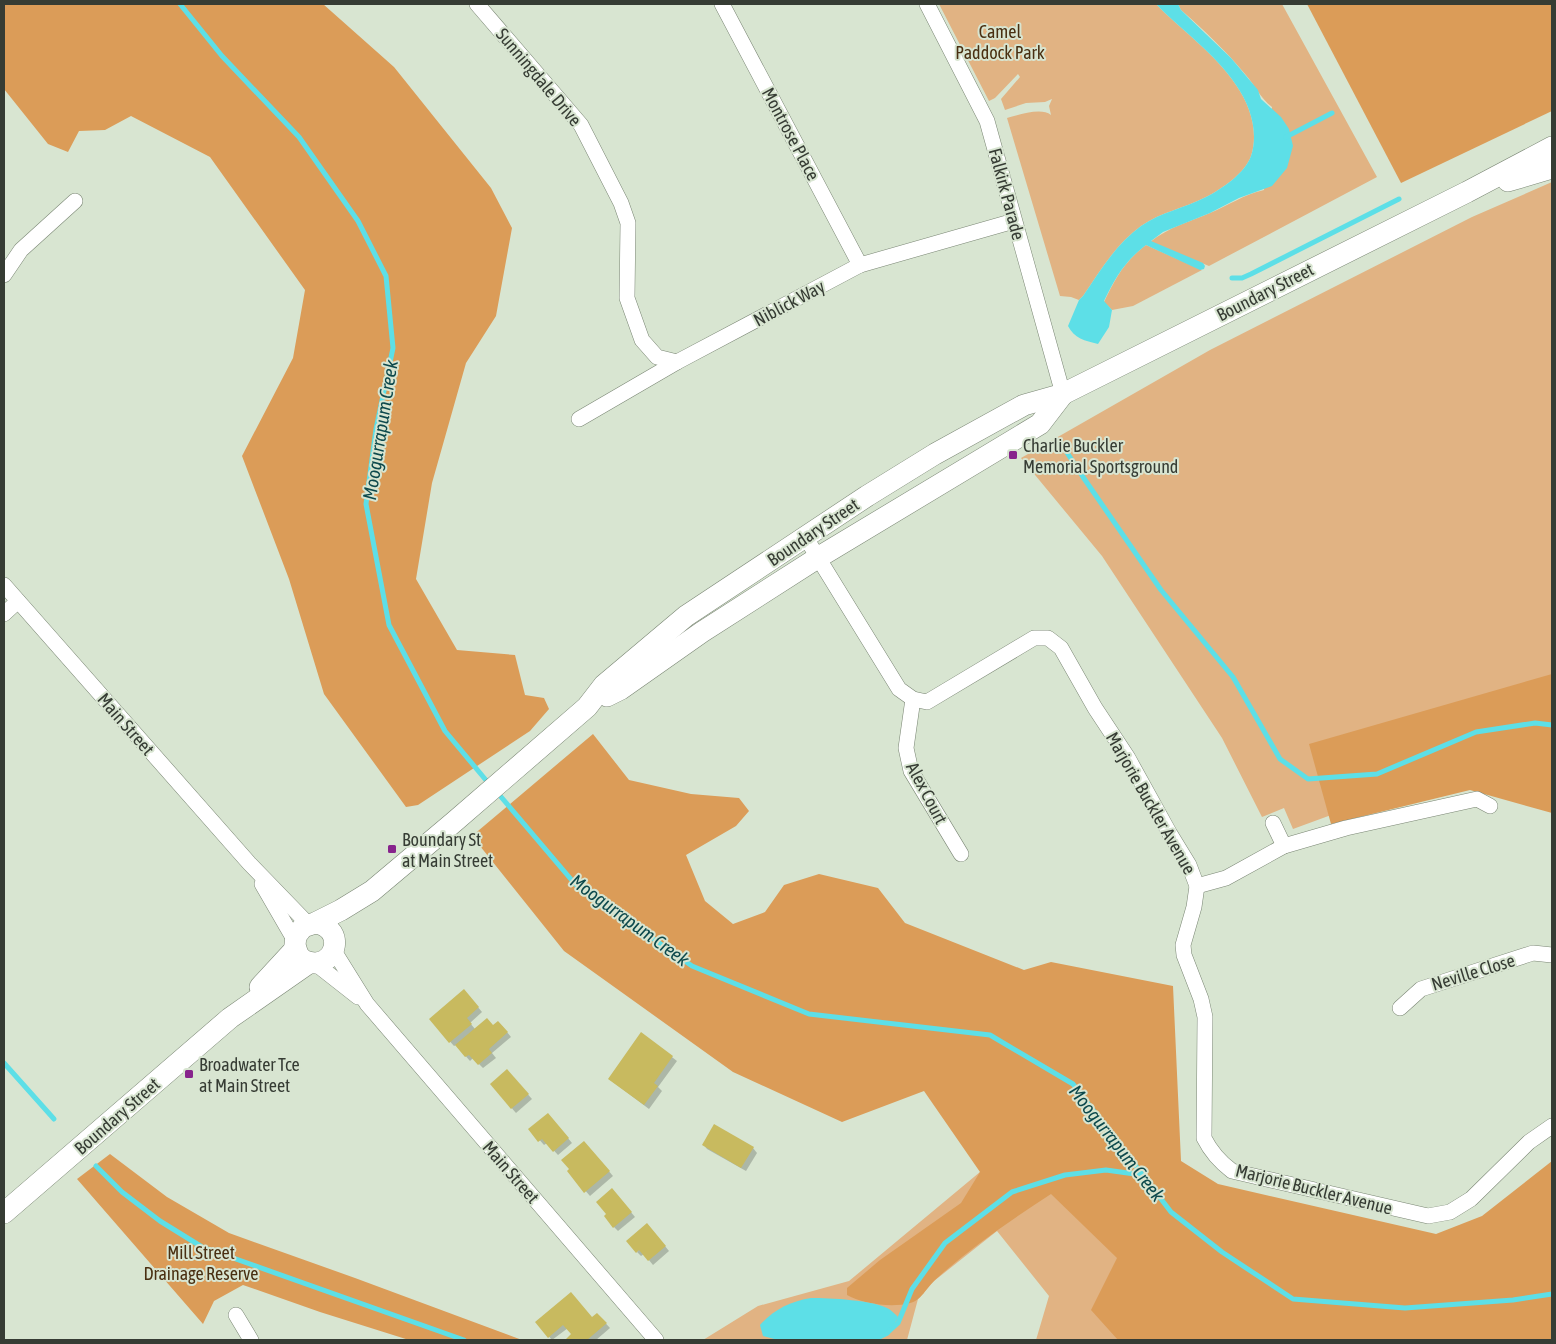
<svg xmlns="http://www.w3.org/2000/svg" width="1556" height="1344" font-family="'Asap Condensed',sans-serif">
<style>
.green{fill:#e1b383}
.forest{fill:#db9c58}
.water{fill:#5ddfe7}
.shadow{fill:#0003}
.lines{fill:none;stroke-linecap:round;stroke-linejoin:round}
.stream{stroke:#5ddfe7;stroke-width:5}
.building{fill:#c8ba5f}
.street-casing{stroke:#7a8674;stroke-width:16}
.secondary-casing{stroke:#7a8674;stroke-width:22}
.street{stroke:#fff;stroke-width:15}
.secondary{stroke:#fff;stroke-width:21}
.poi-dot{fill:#87238c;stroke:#d8e5d1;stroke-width:2}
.labels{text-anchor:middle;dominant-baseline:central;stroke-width:4;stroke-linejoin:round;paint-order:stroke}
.park-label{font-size:18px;fill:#492f11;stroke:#d8e5d1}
.street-label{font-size:18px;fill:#363c34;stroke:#d8e5d1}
.poi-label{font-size:18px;fill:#363c34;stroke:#d8e5d1;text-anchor:start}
.water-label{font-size:19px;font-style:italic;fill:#0d494c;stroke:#d8e5d1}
</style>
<rect width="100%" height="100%" fill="#d8e5d1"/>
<!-- green -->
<g class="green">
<path d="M939,4H1156C1182,31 1215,53 1236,85C1250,105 1259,132 1251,156C1245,173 1222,189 1206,197C1185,208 1161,212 1141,226C1116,244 1100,271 1083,296L1079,300L1071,297L1060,296L1007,118C1019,115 1041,107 1051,115L1049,106L1052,99L1045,102L1026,103L1005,110L1001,99L1020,77L1018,74L995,98L989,101Z"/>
<path d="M1178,4H1282L1377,177L1209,266L1150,242C1169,227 1189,222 1210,213C1229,205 1243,195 1264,190L1272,107C1260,98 1255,85 1245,74C1226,51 1204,30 1181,10Z"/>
<polygon points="1552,182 1552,734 1293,829 1284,808 1262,817 1222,738 1102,556 1021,458 1210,350 1472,217"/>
<path d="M1146,245L1202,270L1133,306L1112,310L1104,302C1116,277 1124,262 1146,245Z"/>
<polygon points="1071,1105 1251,1340 1036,1340 1049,1296 997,1231 934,1281 918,1299 907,1340 703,1340 758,1306 849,1281 980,1172"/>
</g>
<!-- forest -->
<g class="forest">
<polygon points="4,4 323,4 394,67 491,188 512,228 496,316 466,363 432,483 416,579 457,650 515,655 525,695 544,698 549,709 530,731 418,805 406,807 324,694 289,579 242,456 293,358 305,290 210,157 131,116 105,130 79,131 68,152 48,144 4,89"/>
<polygon points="1307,4 1552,4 1552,111 1401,183"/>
<polygon points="1552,674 1552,813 1470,790 1331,824 1309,744"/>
<path d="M593,734L629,780L691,794L739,798L749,811L736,826L686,855L705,901L733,924L765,912L784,885L819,874L878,888L905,923L1024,970L1051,962L1173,986L1181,1161L1218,1184L1436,1234L1482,1216L1552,1161V1340H1118L1091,1310L1117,1258L1051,1194C1011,1220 970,1248 935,1280C927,1287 921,1301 910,1303C892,1308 863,1304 847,1295V1288L880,1260L961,1203L980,1172L924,1091L842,1122L733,1072L564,951L472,836Z"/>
<polygon points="110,1154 167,1197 229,1233 355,1278 522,1340 409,1340 320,1312 243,1285 214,1301 203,1324 77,1179"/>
</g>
<!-- water -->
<g class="water">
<path d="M1156,4H1178L1181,10L1231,58L1258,90L1261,99L1281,117L1289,129L1293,146L1287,168L1272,186L1239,198L1210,213L1163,232L1151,241L1203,263L1205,266L1204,269L1200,270L1146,245C1125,261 1115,278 1104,301L1112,310L1109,327L1098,344C1085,341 1074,338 1068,326L1079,300L1083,296C1100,271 1116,244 1141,226C1161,212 1185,208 1206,197C1222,189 1245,173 1251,156C1259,132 1250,105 1236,85C1215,53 1182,31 1156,4Z"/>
<path d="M811,1298C829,1298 874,1300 889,1309C892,1311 895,1314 898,1317L889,1335L879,1340H778L763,1336L760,1325C773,1310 791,1301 811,1298Z"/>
</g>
<!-- shadow -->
<g class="shadow">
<polygon points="468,995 482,1012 470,1023 475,1029 493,1026 502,1026 511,1037 492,1053 496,1058 483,1068 473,1058 470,1061 456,1045 454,1046 430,1019"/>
<polygon points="642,1034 677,1061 658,1087 662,1091 649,1109 609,1079"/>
<polygon points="511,1075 532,1099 516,1113 491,1084"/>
<polygon points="552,1119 572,1143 558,1155 547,1143 544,1145 530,1129"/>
<polygon points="703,1144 753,1148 757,1153 746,1171 707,1149"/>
<polygon points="588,1147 613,1176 590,1196 568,1171"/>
<polygon points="616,1194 635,1217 618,1231 614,1227"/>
<polygon points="651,1229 669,1251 653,1265 644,1254 641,1256 637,1252"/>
<polygon points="597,1314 610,1328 596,1340 567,1340 573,1334 568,1328 552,1340 537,1323 592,1319"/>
</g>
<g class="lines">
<!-- stream -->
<g class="stream">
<polyline points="180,4 222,56 299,137 358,221 386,276 393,348 376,429 366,504 389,625 445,731 490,785"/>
<polyline points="1286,137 1332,113"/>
<polyline points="1232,278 1242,278 1251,274 1399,199"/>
<polyline points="1062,445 1083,477 1161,590 1233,677 1280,759 1308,779 1377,774 1476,732 1535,723 1552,725"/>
<polyline points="496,791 575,884 692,966 809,1014 990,1035 1073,1084 1171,1212 1222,1252 1293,1299 1405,1308 1513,1300 1552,1294"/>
<polyline points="4,1063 54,1119"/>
<polyline points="96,1166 122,1192 160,1221 202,1247 464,1340"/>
<polyline points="887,1333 898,1323 912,1289 945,1243 1012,1192 1065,1175 1106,1170 1142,1175"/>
</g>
</g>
<!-- building -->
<g class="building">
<polygon points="464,989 479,1007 467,1018 472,1024 449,1043 429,1019"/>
<polygon points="487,1018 493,1025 498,1021 508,1032 489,1049 492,1053 478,1065 469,1055 465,1057 455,1045"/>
<polygon points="641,1032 673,1056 654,1083 658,1086 644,1105 608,1079"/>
<polygon points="507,1069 529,1094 511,1109 490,1084"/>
<polygon points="548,1113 569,1138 553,1152 542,1139 538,1142 528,1129"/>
<polygon points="714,1124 754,1147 741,1168 702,1145"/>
<polygon points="584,1141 610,1171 584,1193 567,1171 569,1169 561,1160"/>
<polygon points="612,1188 632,1212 613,1228 604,1216 606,1214 596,1202"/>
<polygon points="647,1223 666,1246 648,1261 639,1250 636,1253 626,1241"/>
<polygon points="571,1292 592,1317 597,1313 607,1323 587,1340 565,1340 571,1334 563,1325 548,1338 535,1322"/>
</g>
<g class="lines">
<defs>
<g id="street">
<polyline points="477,4 581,125 621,203 628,223 627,298 642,340 657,357 677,362"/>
<polyline points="722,4 860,265"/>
<polyline points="927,4 987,121 1063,394"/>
<polyline points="4,275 21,250 75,201"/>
<polyline points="579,419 677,362 860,265 1014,221"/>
<path d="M806,538L899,689L913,699L927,702L1034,638H1048L1061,648L1095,708L1128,758L1170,834L1189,865L1197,886L1194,907L1183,945L1184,955L1201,999L1205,1017L1204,1138C1211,1152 1220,1162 1232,1171L1428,1216L1450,1212L1471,1199L1529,1142L1552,1126"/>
<polyline points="4,585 249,863 308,924"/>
<polyline points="4,614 18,601"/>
<polyline points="913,699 906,748 911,771 961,854"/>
<polyline points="1273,823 1284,846"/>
<polyline points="262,884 295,941"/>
<polyline points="1197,886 1226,878 1284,846 1346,828 1477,799 1490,806"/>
<polyline points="334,951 367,1004 656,1340"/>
<polyline points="316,964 358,997"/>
<polyline points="1400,1008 1421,989 1533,953 1552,955"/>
<polyline points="236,1315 251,1340"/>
</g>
<g id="secondary">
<polyline points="1508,181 1552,168"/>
<polyline points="607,696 621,689 702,632 819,557 1040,424 1063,394"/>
<path d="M315,923C348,927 336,975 303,960L298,955L295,945L296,936L303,927L315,923L341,910L372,891L454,822L587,707L604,685L686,616L867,496L935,454L1024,405L1063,394L1467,192L1552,147"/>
<polyline points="260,987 295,949"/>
<polyline points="4,1213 230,1018 309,963"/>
</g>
</defs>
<!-- street casing -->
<use href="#street" class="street-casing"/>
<!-- secondary casing -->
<use href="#secondary" class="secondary-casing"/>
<!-- street -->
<use href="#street" class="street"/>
<!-- secondary -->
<use href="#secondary" class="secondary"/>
</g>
<!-- markers -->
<g class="poi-dot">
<rect x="1008" y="450" width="10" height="10" rx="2.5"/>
<rect x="387" y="844" width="10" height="10" rx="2.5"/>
<rect x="184" y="1069" width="10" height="10" rx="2.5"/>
</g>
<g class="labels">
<!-- park labels -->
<g class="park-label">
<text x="1000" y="31">Camel<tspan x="1000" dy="21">Paddock Park</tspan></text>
<text x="201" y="1252">Mill Street<tspan x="201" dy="21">Drainage Reserve</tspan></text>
</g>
<!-- street labels -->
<g class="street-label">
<text transform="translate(539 77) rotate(50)">Sunningdale Drive</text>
<text transform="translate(791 134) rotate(62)">Montrose Place</text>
<text transform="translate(1007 194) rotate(75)">Falkirk Parade</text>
<text transform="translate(1265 292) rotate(-27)">Boundary Street</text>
<text transform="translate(789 303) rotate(-28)">Niblick Way</text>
<text transform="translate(813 532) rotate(-34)">Boundary Street</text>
<text transform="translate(126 724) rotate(49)">Main Street</text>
<text transform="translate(927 793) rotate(62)">Alex Court</text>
<text transform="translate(1151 803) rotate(60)">Marjorie Buckler Avenue</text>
<text transform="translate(1473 972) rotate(-17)">Neville Close</text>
<text transform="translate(117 1116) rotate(-41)">Boundary Street</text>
<text transform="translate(511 1172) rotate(49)">Main Street</text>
<text transform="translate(1314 1189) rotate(14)">Marjorie Buckler Avenue</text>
</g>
<!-- poi labels -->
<g class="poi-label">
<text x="1023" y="445">Charlie Buckler<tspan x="1023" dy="21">Memorial Sportsground</tspan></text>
<text x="402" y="839">Boundary St<tspan x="402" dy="21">at Main Street</tspan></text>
<text x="199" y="1064">Broadwater Tce<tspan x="199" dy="21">at Main Street</tspan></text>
</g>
<!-- water labels -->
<g class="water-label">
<text transform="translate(380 430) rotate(-81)">Moogurrapum Creek</text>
<text transform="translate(630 920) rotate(36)">Moogurrapum Creek</text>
<text transform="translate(1117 1143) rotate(52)">Moogurrapum Creek</text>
</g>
</g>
<!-- border -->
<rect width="1556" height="1344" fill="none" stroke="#363c34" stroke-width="10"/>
</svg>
